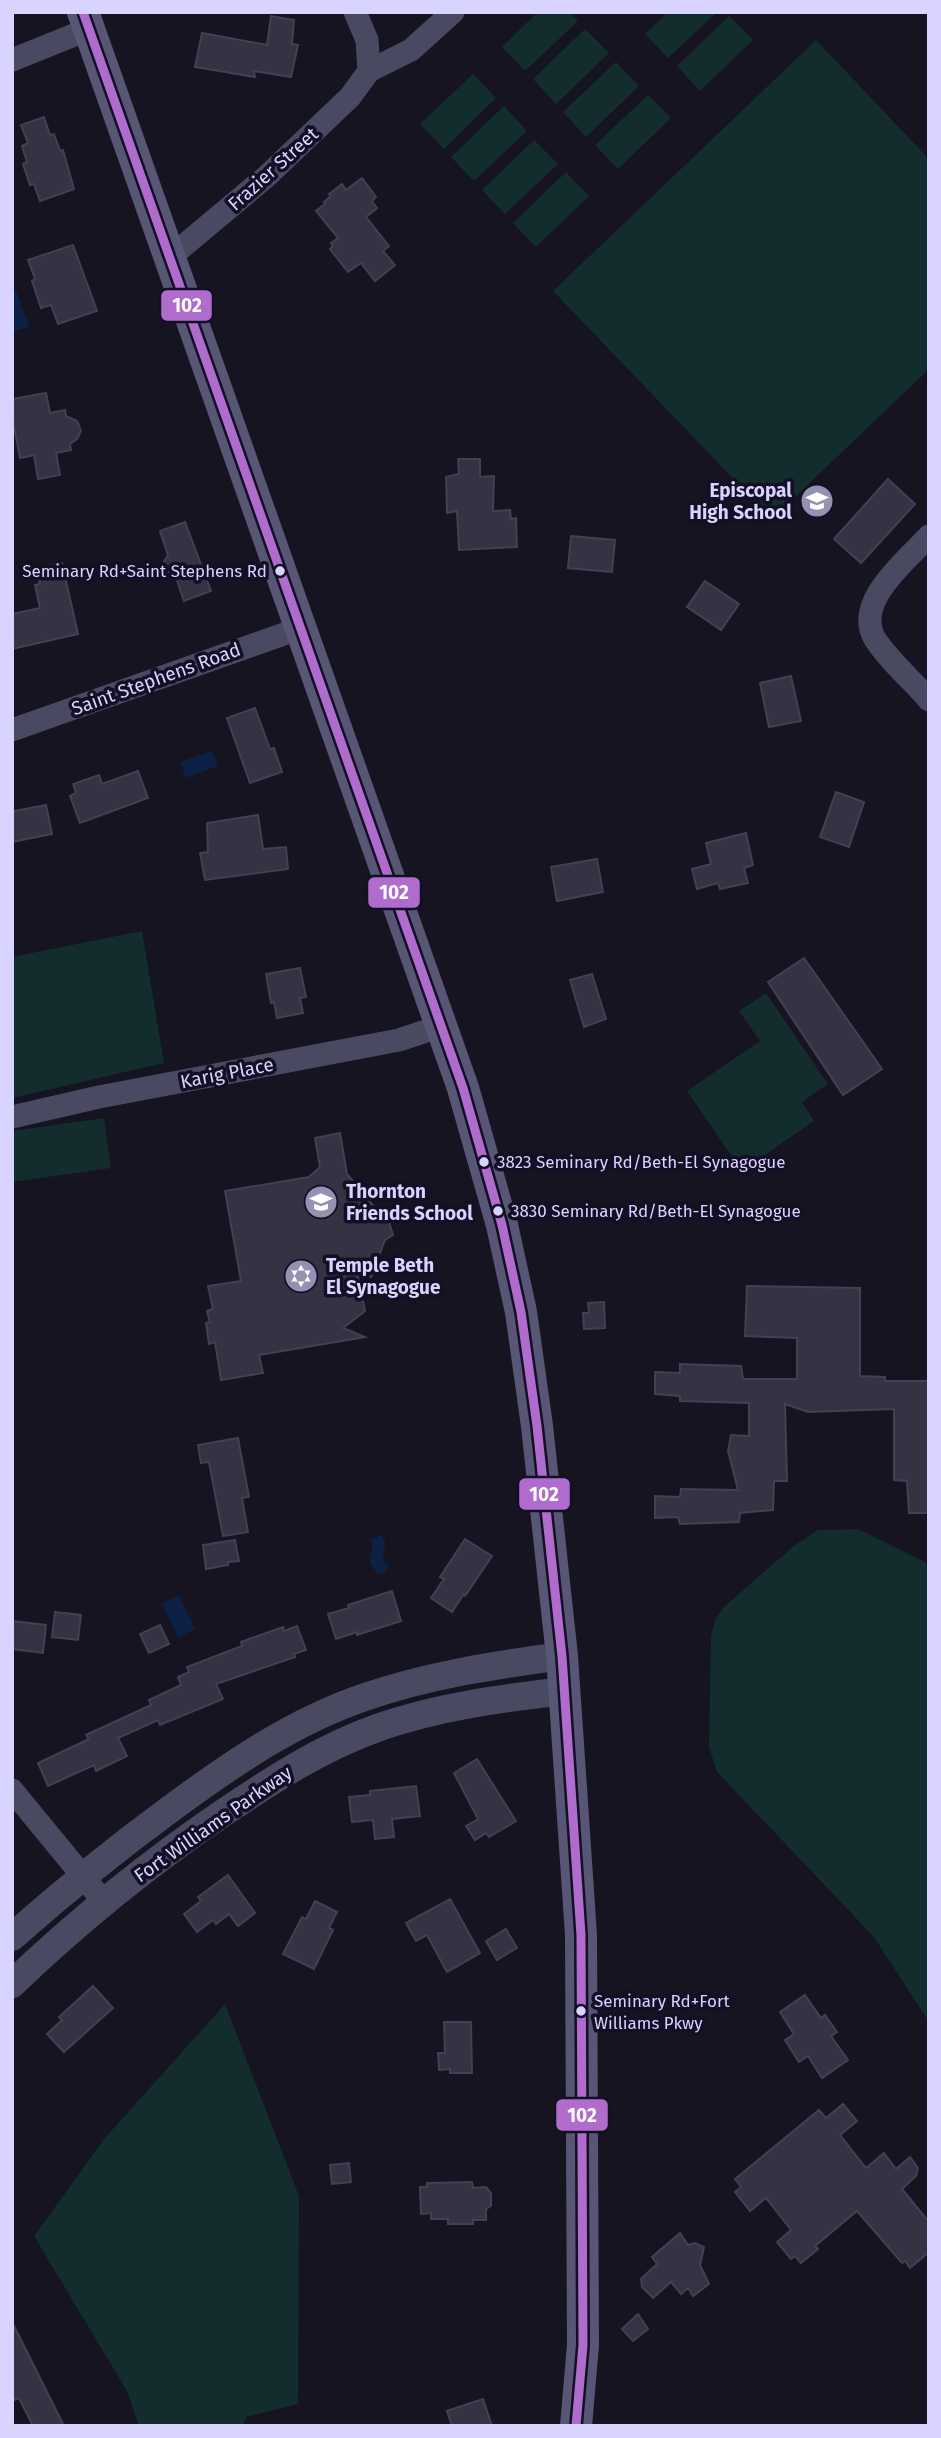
<svg xmlns="http://www.w3.org/2000/svg" width="941" height="2438" font-family="'Fira Sans',sans-serif">
<style>
.green{fill:#132c2d}
.water{fill:#0d2144}
.building{fill:#343243;stroke:#433f54;stroke-width:2}
.lines{fill:none;stroke-linecap:round;stroke-linejoin:round}
.minor{stroke:#4a4962;stroke-width:23}
.tertiary{stroke:#4a4962;stroke-width:28}
.secondary{stroke:#575674;stroke-width:32}
.bus-1-casing{stroke:#130f26;stroke-width:14}
.bus-1{stroke:#b06ccc;stroke-width:9}
.bus-dot{fill:#d9d4ff;stroke:#130f26;stroke-width:2.5}
.labels{text-anchor:middle;dominant-baseline:central;stroke-width:7;stroke-linejoin:round;paint-order:stroke}
.bus-label{font-size:17px;fill:#d9d4ff;stroke:#130f26;text-anchor:start}
.street-label{font-size:19px;fill:#d9d4ff;stroke:#130f26}
.poi-label{font-size:19px;font-weight:bold;fill:#d9d4ff;stroke:#130f26;text-anchor:start}
.line-badge{stroke:#130f26;stroke-width:2.5}
.badge-label{font-size:19px;text-anchor:middle;font-weight:bold;fill:#fff}
</style>
<rect width="100%" height="100%" fill="#161421"/>
<!-- green -->
<g class="green">
<polygon points="538,12 570,12 578,21 525,71 502,47"/>
<polygon points="668,12 717,12 668,58 645,34"/>
<polygon points="729,16 753,40 700,91 677,66"/>
<polygon points="585,29 609,53 556,104 533,79"/>
<polygon points="816,40 929,159 929,369 772,519 553,291"/>
<polygon points="616,62 639,86 586,137 563,112"/>
<polygon points="473,74 496,98 444,149 420,124"/>
<polygon points="648,95 671,118 618,169 595,145"/>
<polygon points="504,106 527,131 474,181 451,157"/>
<polygon points="534,140 558,164 505,214 482,190"/>
<polygon points="566,172 589,196 536,247 513,223"/>
<polygon points="142,931 164,1063 12,1098 12,957"/>
<polygon points="766,993 828,1084 802,1102 814,1121 742,1171 687,1091 760,1041 739,1011"/>
<polygon points="104,1118 111,1168 12,1182 12,1131"/>
<polygon points="858,1529 929,1564 929,2022 874,1937 717,1772 709,1747 711,1636 715,1620 724,1607 795,1545 818,1530"/>
<polygon points="225,2004 299,2196 298,2404 246,2417 243,2426 139,2426 127,2391 34,2236 105,2138"/>
</g>
<!-- water -->
<g class="water">
<polygon points="16,290 29,327 12,332 12,291"/>
<polygon points="212,751 218,766 186,778 180,762"/>
<path d="M378,1536H382C389,1545 383,1551 383,1560L389,1566L385,1572L378,1574L371,1565L370,1554L372,1552L371,1540Z"/>
<polygon points="179,1595 195,1629 178,1637 162,1603"/>
</g>
<!-- building -->
<g class="building">
<polygon points="271,16 294,20 292,44 298,45 291,77 254,71 255,77 195,67 202,33 267,45"/>
<polygon points="44,117 50,135 54,134 60,151 63,150 74,189 40,201 34,184 30,185 23,164 27,162 22,146 28,143 21,125"/>
<polygon points="362,178 376,197 372,201 377,208 366,217 389,246 383,251 395,265 375,281 361,263 348,272 330,249 333,246 331,243 338,238 316,211 325,204 324,202 331,196 329,194 342,184 346,190"/>
<polygon points="73,245 97,311 58,324 51,305 41,308 32,281 35,279 28,260"/>
<polygon points="46,393 50,413 65,410 66,416 77,421 81,431 77,439 70,444 71,450 56,453 60,475 38,479 34,455 20,458 12,416 12,399"/>
<polygon points="458,459 480,459 480,477 494,476 493,511 510,510 511,519 516,518 517,547 459,550 457,511 447,513 446,477 459,474"/>
<polygon points="888,479 915,504 861,563 834,539"/>
<polygon points="185,522 211,591 184,601 176,578 159,570 168,555 160,531"/>
<polygon points="571,536 615,540 612,572 568,568"/>
<polygon points="62,563 78,634 12,649 12,614 40,608 35,585 40,584 37,569"/>
<polygon points="705,581 739,604 721,630 687,607"/>
<polygon points="791,676 801,721 769,727 760,683"/>
<polygon points="255,708 270,749 274,748 282,772 250,783 227,718"/>
<polygon points="138,771 148,798 80,823 70,796 76,793 73,784 99,775 102,784"/>
<polygon points="836,792 864,802 849,847 820,837"/>
<polygon points="46,805 52,834 12,842 12,814 15,811"/>
<polygon points="258,815 263,849 286,847 288,869 205,880 200,853 208,852 207,823"/>
<polygon points="746,833 753,865 744,868 748,883 720,889 718,883 697,889 692,869 711,864 706,843"/>
<polygon points="597,859 603,892 557,901 551,867"/>
<polygon points="804,958 882,1069 843,1095 768,982"/>
<polygon points="300,968 306,997 300,998 303,1013 277,1018 274,1002 271,1003 266,974"/>
<polygon points="592,974 606,1019 584,1027 570,980"/>
<polygon points="340,1133 347,1174 380,1214 387,1215 393,1235 385,1240 371,1277 357,1272 365,1311 343,1328 365,1337 259,1355 263,1373 221,1380 215,1342 209,1344 206,1323 210,1322 207,1311 213,1309 208,1286 241,1281 225,1191 309,1177 320,1167 315,1138"/>
<polygon points="747,1286 860,1288 860,1376 885,1377 885,1381 929,1381 929,1513 909,1513 907,1481 894,1480 894,1409 808,1412 785,1404 787,1481 774,1481 773,1510 740,1513 739,1522 680,1524 678,1517 655,1518 655,1496 680,1497 681,1489 738,1490 728,1451 731,1435 749,1436 749,1403 680,1401 680,1396 655,1394 655,1372 680,1373 680,1364 741,1366 743,1379 797,1379 797,1338 745,1336"/>
<polygon points="604,1302 605,1328 584,1329 583,1313 589,1313 588,1303"/>
<polygon points="238,1438 249,1497 242,1498 248,1532 223,1536 209,1462 201,1463 198,1445"/>
<polygon points="465,1539 492,1556 465,1596 463,1595 452,1612 431,1598 444,1579 440,1577"/>
<polygon points="235,1540 239,1561 228,1562 228,1565 206,1569 203,1545"/>
<polygon points="392,1591 401,1621 357,1635 357,1632 336,1639 328,1614 349,1608 348,1605"/>
<polygon points="55,1612 81,1615 78,1640 52,1637"/>
<polygon points="12,1621 46,1625 43,1653 12,1649"/>
<polygon points="160,1625 169,1644 149,1653 140,1634"/>
<polygon points="297,1626 306,1650 294,1654 295,1657 216,1684 223,1699 160,1725 158,1720 118,1738 127,1756 96,1771 94,1765 48,1786 38,1763 89,1739 86,1735 151,1705 149,1700 181,1685 178,1677 189,1672 187,1667 242,1646 241,1642 283,1627 284,1631"/>
<polygon points="477,1759 516,1821 489,1837 486,1833 475,1840 466,1826 478,1819 454,1773"/>
<polygon points="416,1786 420,1816 392,1819 394,1837 375,1839 373,1820 352,1822 349,1797 370,1795 370,1791"/>
<polygon points="228,1875 255,1913 238,1926 229,1914 216,1924 213,1920 197,1932 184,1914 201,1901 198,1897"/>
<polygon points="450,1899 480,1953 447,1972 427,1935 416,1941 406,1923"/>
<polygon points="315,1901 337,1912 329,1928 333,1930 314,1969 283,1954 302,1917 306,1919"/>
<polygon points="506,1929 517,1948 497,1960 486,1941"/>
<polygon points="93,1986 113,2008 64,2052 47,2034 62,2020 59,2017"/>
<polygon points="805,1995 821,2018 825,2015 837,2032 831,2036 848,2060 822,2078 808,2056 799,2062 785,2040 794,2034 780,2012"/>
<polygon points="444,2022 471,2022 472,2073 450,2073 450,2069 439,2070 438,2053 445,2053"/>
<polygon points="843,2104 857,2121 840,2135 866,2168 884,2153 896,2169 910,2157 918,2168 916,2176 902,2189 929,2222 929,2252 910,2268 905,2261 902,2263 857,2211 815,2246 818,2249 801,2263 795,2256 791,2259 777,2242 791,2230 766,2198 750,2211 735,2192 741,2187 735,2179 819,2110 826,2118"/>
<polygon points="349,2163 351,2182 332,2184 330,2165"/>
<polygon points="472,2182 473,2188 486,2187 491,2193 491,2206 486,2209 486,2220 473,2220 473,2224 448,2224 448,2219 431,2219 431,2213 421,2214 420,2187 427,2187 427,2183"/>
<polygon points="680,2233 688,2245 695,2243 704,2247 700,2265 709,2284 693,2296 688,2288 681,2294 671,2282 653,2298 642,2287 641,2279 657,2264 652,2257"/>
<polygon points="638,2314 648,2329 633,2341 622,2329"/>
<polygon points="12,2322 64,2426 33,2426 19,2398 12,2401"/>
<polygon points="483,2399 492,2426 452,2426 447,2411"/>
</g>
<g class="lines">
<!-- minor -->
<g class="minor">
<polyline points="355,12 367,40 369,71"/>
<polyline points="12,60 89,29"/>
<polyline points="169,258 267,176 350,97 369,71 411,50 453,12"/>
<path d="M929,536C907,560 853,602 875,639C889,661 912,680 929,700"/>
<polyline points="12,730 301,628"/>
<polyline points="12,1117 99,1097 399,1040 441,1026"/>
<polyline points="12,1790 104,1902"/>
</g>
<!-- tertiary -->
<g class="tertiary">
<path d="M12,1937C64,1891 117,1848 173,1807C233,1763 294,1721 365,1697C429,1675 495,1665 562,1656"/>
<path d="M12,1984C78,1921 148,1864 223,1813C272,1780 321,1748 377,1728C436,1707 502,1698 565,1691"/>
</g>
<!-- secondary -->
<polyline class="secondary" points="83,12 463,1088 502,1225 521,1312 537,1426 562,1656 581,1935 583,2345 576,2426"/>
<defs>
<polyline id="bus-1" points="83,12 463,1088 502,1225 521,1312 537,1426 562,1656 581,1935 583,2345 576,2426"/>
</defs>
<!-- bus-1 casing -->
<use href="#bus-1" class="bus-1-casing"/>
<!-- bus-1 -->
<use href="#bus-1" class="bus-1"/>
</g>
<!-- icons -->
<defs>
<symbol id="school-disc" viewBox="-11 -11 22 22"><circle r="9.5" fill="#9591b1" stroke="#130f26"/><path d="M0-5L7-2L0 1L-7-2ZM-4 1L0 2.5L4 1V4Q0 6-4 4Z" fill="#fff"/></symbol>
<symbol id="synagogue-disc" viewBox="-11 -11 22 22"><circle r="9.5" fill="#9591b1" stroke="#130f26"/><path d="M0-6.5L5.6 3.2H-5.6ZM0 6.5L5.6-3.2H-5.6Z" fill="#fff"/></symbol>
</defs>
<g fill-rule="evenodd">
<use href="#school-disc" x="798" y="482" width="38" height="38"/>
<use href="#school-disc" x="302" y="1183" width="38" height="38"/>
<use href="#synagogue-disc" x="282" y="1257" width="38" height="38"/>
</g>
<!-- markers -->
<g class="bus-dot">
<circle cx="280" cy="571" r="6"/>
<circle cx="484" cy="1162" r="6"/>
<circle cx="498" cy="1211" r="6"/>
<circle cx="581" cy="2011" r="6"/>
</g>
<g class="labels">
<!-- bus labels -->
<g class="bus-label">
<text x="267" y="571" text-anchor="end">Seminary Rd+Saint Stephens Rd</text>
<text x="497" y="1162">3823 Seminary Rd/Beth-El Synagogue</text>
<text x="511" y="1211">3830 Seminary Rd/Beth-El Synagogue</text>
<text x="594" y="2001">Seminary Rd+Fort<tspan x="594" dy="22">Williams Pkwy</tspan></text>
</g>
<!-- street labels -->
<g class="street-label">
<text transform="translate(273 169) rotate(-42)">Frazier Street</text>
<text transform="translate(156 679) rotate(-20)">Saint Stephens Road</text>
<text transform="translate(227 1073) rotate(-11)">Karig Place</text>
<text transform="translate(213 1824) rotate(-35)">Fort Williams Parkway</text>
</g>
<!-- poi labels -->
<g class="poi-label">
<text x="792" y="490" text-anchor="end">Episcopal<tspan x="792" dy="22">High School</tspan></text>
<text x="346" y="1191">Thornton<tspan x="346" dy="22">Friends School</tspan></text>
<text x="326" y="1265">Temple Beth<tspan x="326" dy="22">El Synagogue</tspan></text>
</g>
</g>
<g class="line-badge">
<rect x="160" y="289" width="53" height="33" rx="7" fill="#b06ccc"/>
<rect x="367" y="876" width="54" height="33" rx="7" fill="#b06ccc"/>
<rect x="518" y="1477" width="53" height="34" rx="7" fill="#b06ccc"/>
<rect x="555" y="2098" width="54" height="34" rx="7" fill="#b06ccc"/>
</g>
<g class="badge-label">
<text x="187" y="312">102</text>
<text x="394" y="899">102</text>
<text x="544" y="1501">102</text>
<text x="582" y="2122">102</text>
</g>
<!-- border -->
<rect width="941" height="2438" fill="none" stroke="#d9d4ff" stroke-width="28"/>
</svg>
